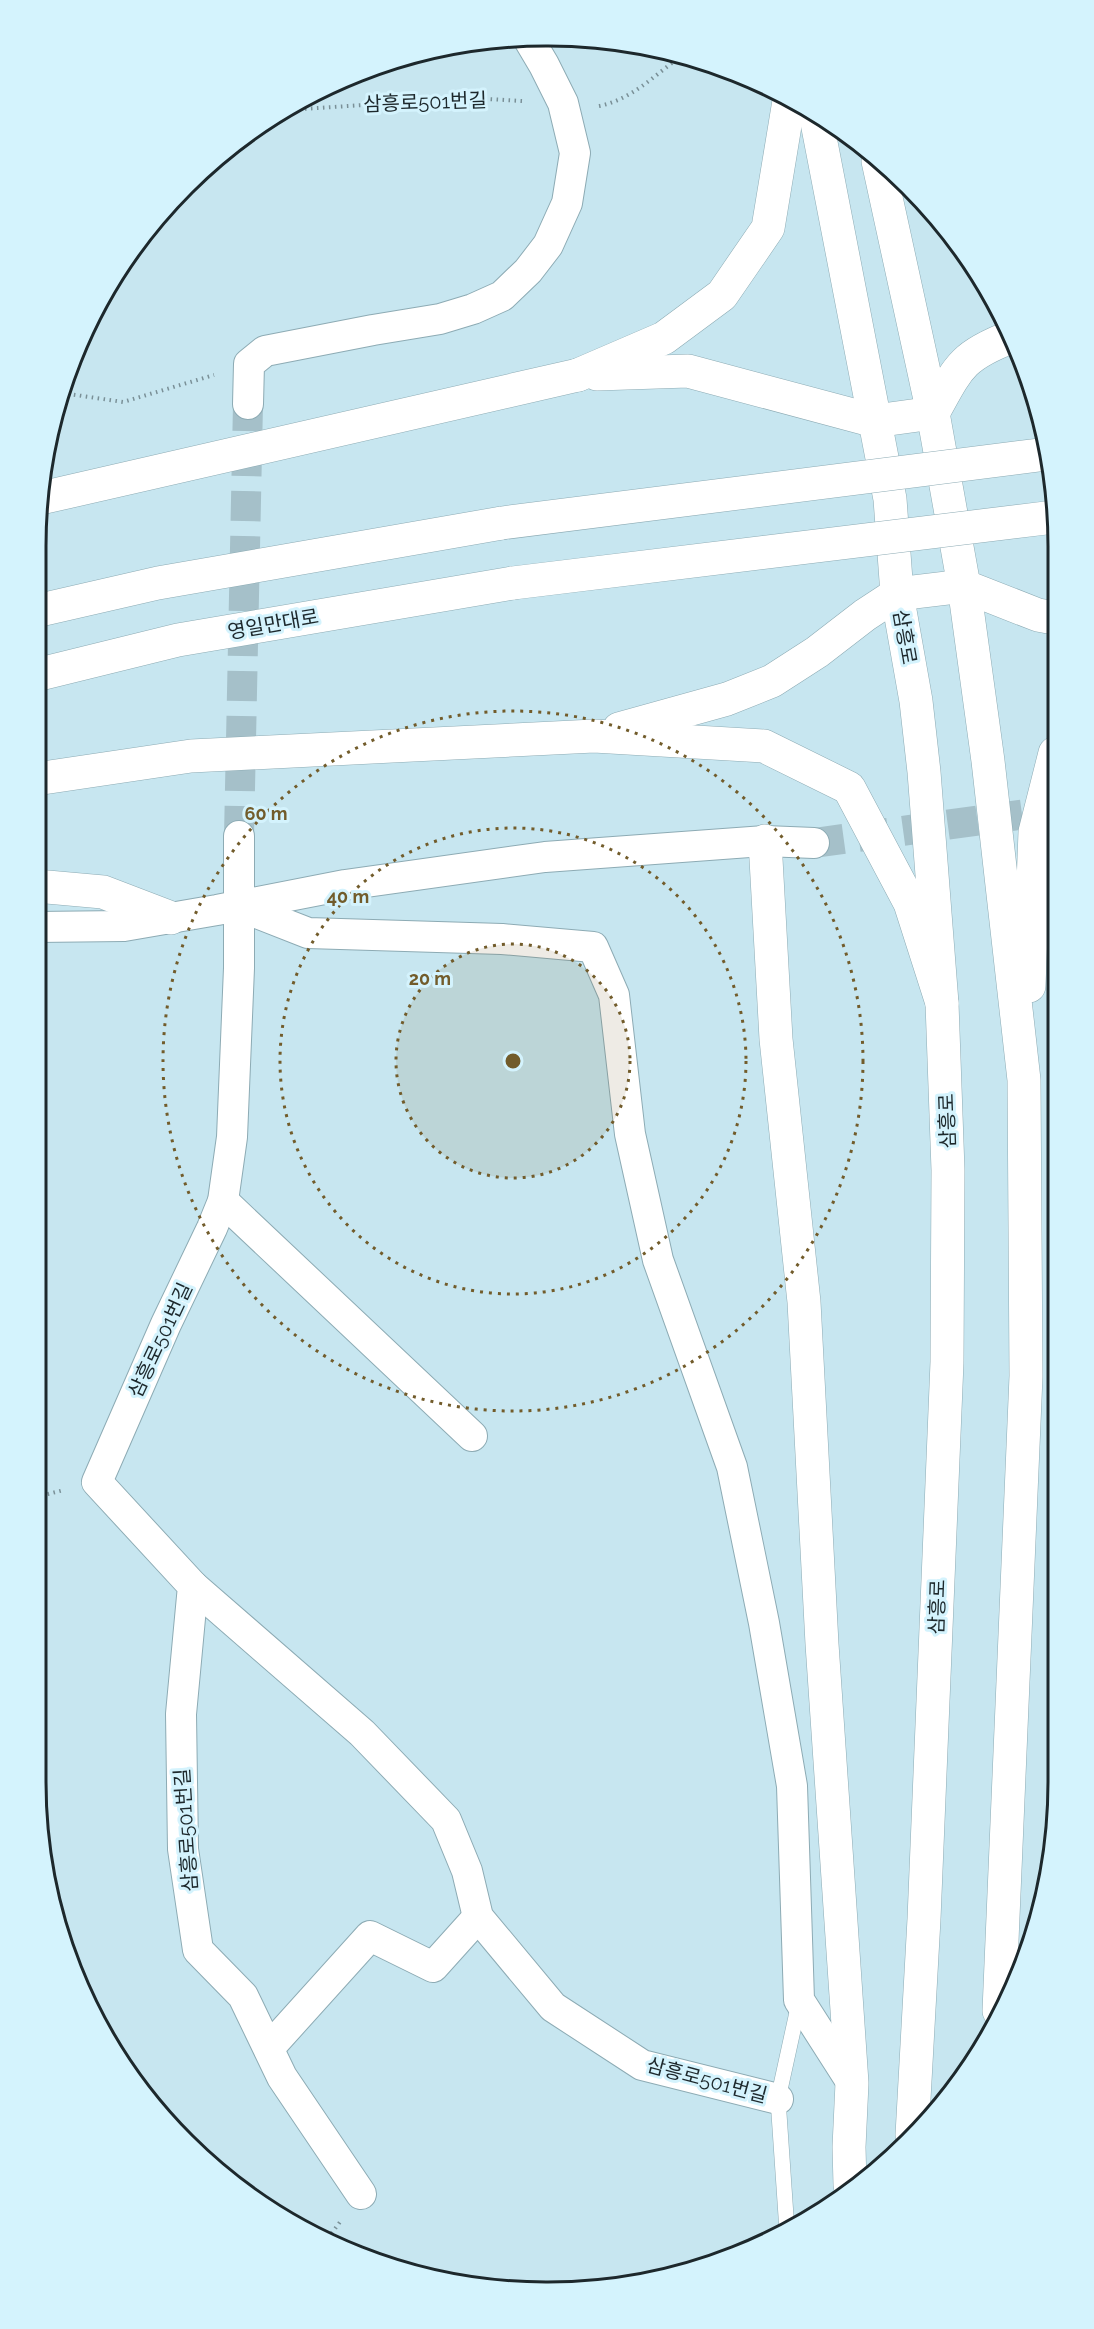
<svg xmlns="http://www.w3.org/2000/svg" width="1094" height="2329" font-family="Raleway,'Noto Sans KR',sans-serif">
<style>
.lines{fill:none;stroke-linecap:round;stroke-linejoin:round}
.street-tunnel{stroke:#a5c0c9;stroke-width:30;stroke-dasharray:30 15;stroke-linecap:butt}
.lane-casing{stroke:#8dabb4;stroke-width:16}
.street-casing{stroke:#8dabb4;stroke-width:32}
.secondary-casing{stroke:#8dabb4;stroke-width:34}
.highway-casing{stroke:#8dabb4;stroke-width:34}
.path{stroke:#7a9097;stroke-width:4;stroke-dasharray:1.5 4.5;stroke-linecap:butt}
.lane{stroke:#fff;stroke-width:15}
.street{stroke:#fff;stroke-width:30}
.secondary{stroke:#fff;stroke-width:33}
.highway{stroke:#fff;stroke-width:33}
.highway-bridge-casing{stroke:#8dabb4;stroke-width:34;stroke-linecap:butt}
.highway-bridge{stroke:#fff;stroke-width:33}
.ring{fill:none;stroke:#725c2b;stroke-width:3;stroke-dasharray:3 6}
.labels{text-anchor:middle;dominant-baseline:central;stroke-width:6;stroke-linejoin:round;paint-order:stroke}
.street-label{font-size:20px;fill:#1d282c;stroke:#d4f3fd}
.rim{fill:none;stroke:#1d282c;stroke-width:3}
.centre{fill:#725c2b;stroke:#d4f3fd;stroke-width:3}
.ring-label{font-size:18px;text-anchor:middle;font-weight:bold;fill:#725c2b;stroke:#d4f3fd;stroke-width:6;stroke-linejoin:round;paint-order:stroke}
</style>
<rect width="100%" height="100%" fill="#c7e6f0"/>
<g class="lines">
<!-- street-tunnel -->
<g class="street-tunnel">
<polyline points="239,836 248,404"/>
<polyline points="814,843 1055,810"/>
</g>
<defs>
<polyline id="lane" points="787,2231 778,2099 799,2003"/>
<g id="street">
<polyline points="248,404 249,364 265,351 373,330 440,319 473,309 502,296 528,271 548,245 567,203 575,153 563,103 544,65 528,38"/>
<polyline points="239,836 239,968 232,1137 223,1201 212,1228 166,1324 97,1482 193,1586 181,1714 183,1849 198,1950 243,1996 282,2077 361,2194"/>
<polyline points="239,906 308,933 502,939 593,947 614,995 630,1134 658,1260 732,1467 764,1623 792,1786 799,2000 852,2083"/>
<polyline points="36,927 124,926 217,910 345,885 545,857 765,841 814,843"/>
<polyline points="223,1201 472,1436"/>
<polyline points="193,1586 362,1733 446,1820 467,1871 478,1917 553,2007 642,2065 778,2099"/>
<polyline points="269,2048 370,1936 433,1967 478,1917"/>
</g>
<g id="secondary">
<polyline points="816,117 890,499 897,594 916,701 924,772 942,1003 948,1170 947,1362 924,1919 912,2135"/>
<polyline points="878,161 933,413 964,586 988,761 1024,1080 1026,1376 999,2011"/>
<polyline points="597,374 688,371 875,421 933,413"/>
<polyline points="578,375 664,338 722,295 768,228 789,101"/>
<path d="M933,413C958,368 961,356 1011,337"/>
<polyline points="897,594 964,586 1038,615 1054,618"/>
<polyline points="765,841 776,1039 804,1302 822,1644 852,2083 849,2147 850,2185"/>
<polyline points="1029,986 1035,832 1055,753"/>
</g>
<g id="highway">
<polyline points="41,498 578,375"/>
<polyline points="36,611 158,583 502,523"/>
<polyline points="36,675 178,640 513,583"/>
<polyline points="619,729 727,699 772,681 817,652 865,615 897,594"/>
<polyline points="36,779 191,756 594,736 764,746 849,788 910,903 942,1003"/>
<polyline points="36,886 103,892 171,918"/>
</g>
</defs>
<!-- lane casing -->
<use href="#lane" class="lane-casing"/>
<!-- street casing -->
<use href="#street" class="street-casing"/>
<!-- secondary casing -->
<use href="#secondary" class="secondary-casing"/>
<!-- highway casing -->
<use href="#highway" class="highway-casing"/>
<!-- path -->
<g class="path">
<path d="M599,106C631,100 655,75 681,56"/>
<polyline points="287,110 471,98 522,101"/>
<polyline points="62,393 123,402 214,375"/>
<polyline points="36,1497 64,1490"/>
<polyline points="328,2238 340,2222"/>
</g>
<!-- lane -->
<use href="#lane" class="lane"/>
<!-- street -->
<use href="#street" class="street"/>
<!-- secondary -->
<use href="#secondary" class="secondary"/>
<!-- highway -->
<use href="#highway" class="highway"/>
<defs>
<g id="highway-bridge">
<polyline points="502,523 1047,454"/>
<polyline points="513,583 1054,517"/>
</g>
</defs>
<!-- highway-bridge casing -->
<use href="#highway-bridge" class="highway-bridge-casing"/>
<!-- highway-bridge -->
<use href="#highway-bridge" class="highway-bridge"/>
</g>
<!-- distance rings -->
<circle cx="513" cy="1061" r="117" fill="#725c2b" fill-opacity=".12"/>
<g class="ring">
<circle cx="513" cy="1061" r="117"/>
<circle cx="513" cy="1061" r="233"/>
<circle cx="513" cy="1061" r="350"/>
</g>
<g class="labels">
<!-- street labels -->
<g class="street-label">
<text transform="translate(425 102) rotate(-2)">삼흥로501번길</text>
<text transform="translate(273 624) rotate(-10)">영일만대로</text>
<text transform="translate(905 637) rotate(80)">삼흥로</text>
<text transform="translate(947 1121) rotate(-92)">삼흥로</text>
<text transform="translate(160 1340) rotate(-65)">삼흥로501번길</text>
<text transform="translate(937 1607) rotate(-88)">삼흥로</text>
<text transform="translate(186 1830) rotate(-94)">삼흥로501번길</text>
<text transform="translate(707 2080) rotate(15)">삼흥로501번길</text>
</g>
</g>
<!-- crop -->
<path d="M0 0H1094V2329H0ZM546 46H548A500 500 0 0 1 1048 546V1782A500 500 0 0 1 548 2282H546A500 500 0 0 1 46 1782V546A500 500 0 0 1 546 46Z" fill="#d4f3fd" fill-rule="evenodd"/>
<path class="rim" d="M546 46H548A500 500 0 0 1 1048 546V1782A500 500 0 0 1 548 2282H546A500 500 0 0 1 46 1782V546A500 500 0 0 1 546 46Z"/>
<circle cx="513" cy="1061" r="9" class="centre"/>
<g class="ring-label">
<text x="266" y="820">60 m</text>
<text x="348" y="903">40 m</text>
<text x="430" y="985">20 m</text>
</g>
</svg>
